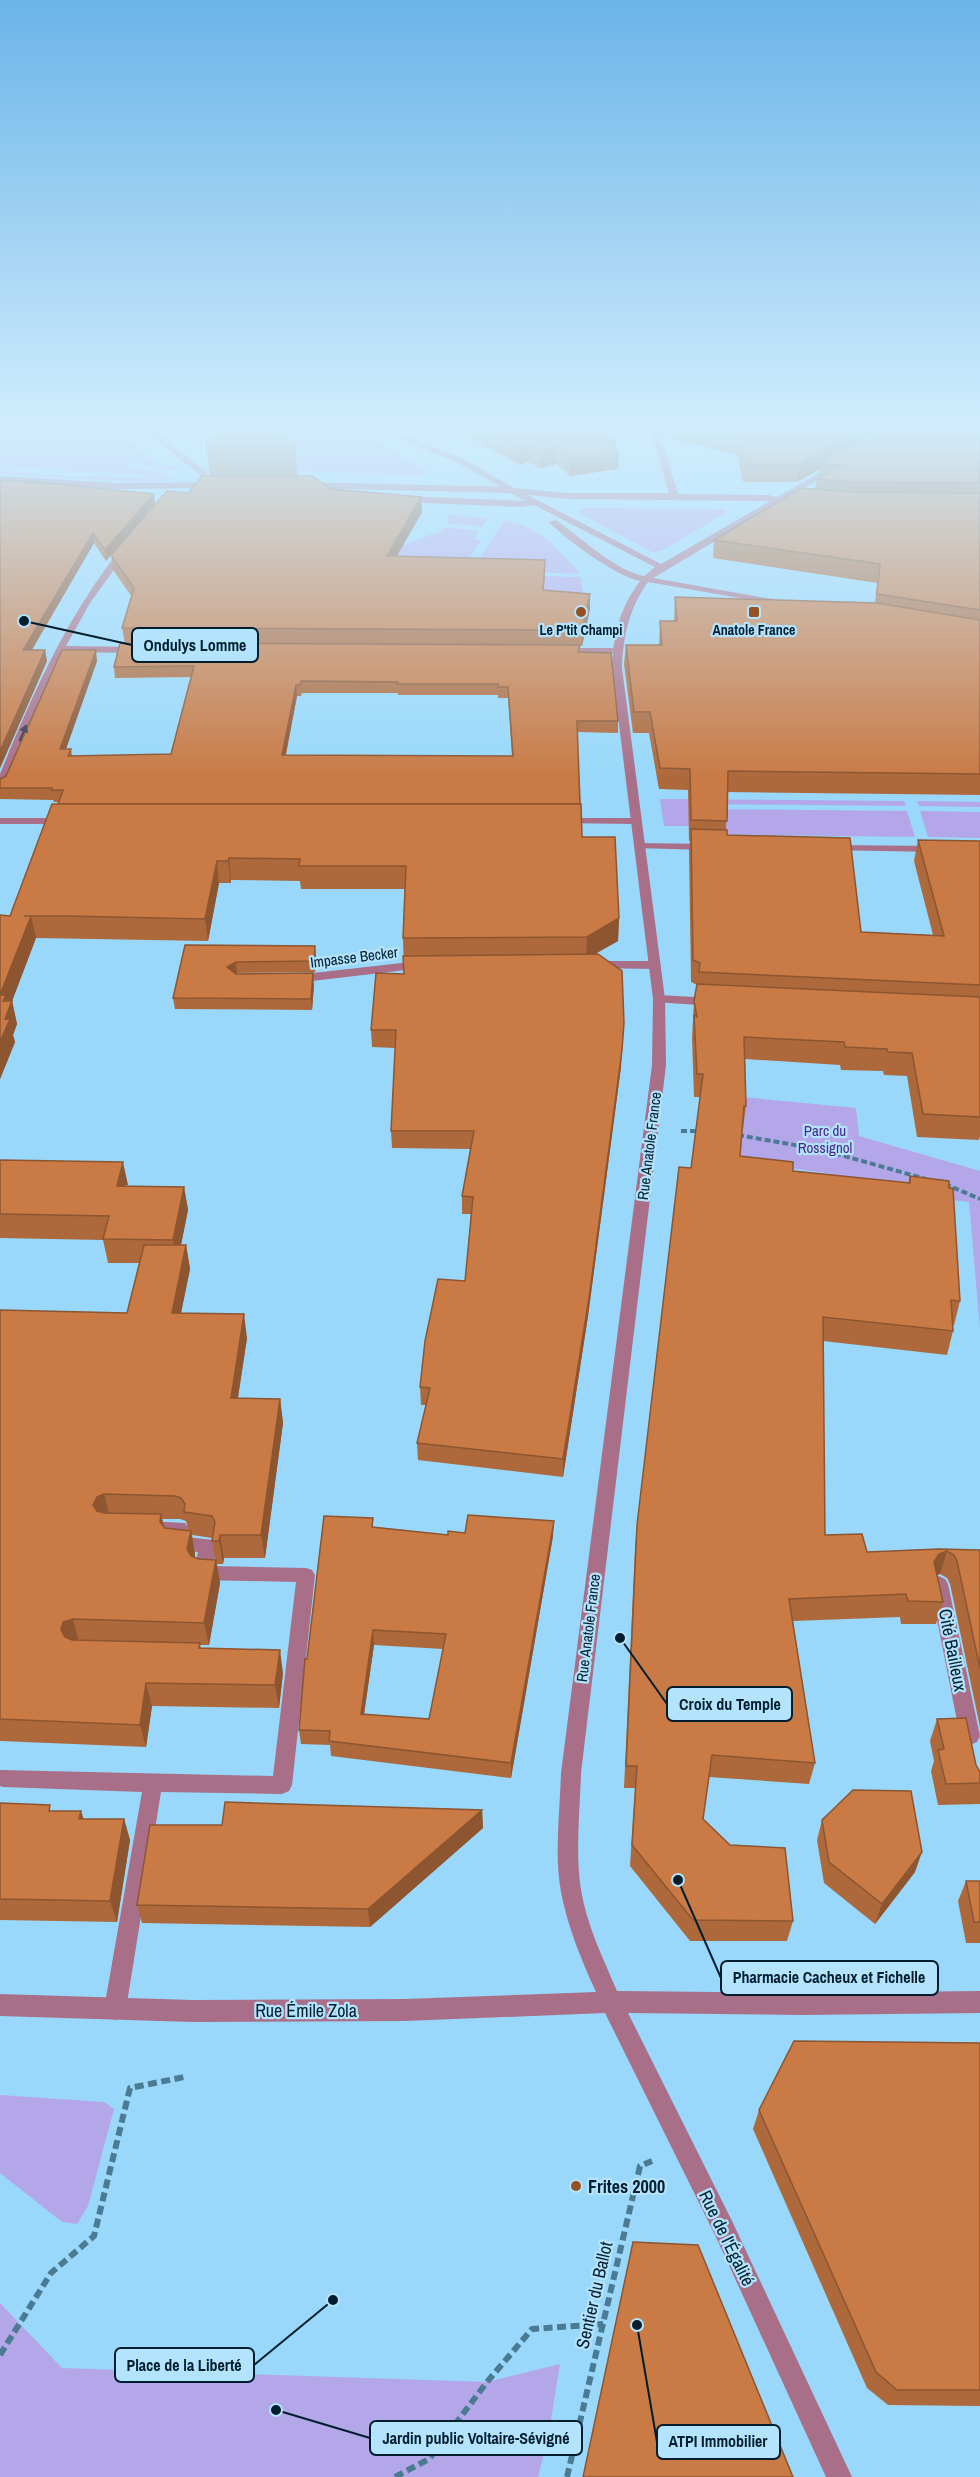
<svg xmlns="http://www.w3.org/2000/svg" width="980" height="2477" font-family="'Archivo Narrow',sans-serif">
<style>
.green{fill:#b4a7e9}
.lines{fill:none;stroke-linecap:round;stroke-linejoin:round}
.path-far2{stroke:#4b7a93;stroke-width:2;stroke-dasharray:4 1.5;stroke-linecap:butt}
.path-far1{stroke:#4b7a93;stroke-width:4;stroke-dasharray:6 3;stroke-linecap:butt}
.path{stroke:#4b7a93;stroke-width:6;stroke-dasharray:9 4.5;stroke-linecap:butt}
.service{fill:#a96f88;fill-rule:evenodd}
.minor{fill:#a96f88;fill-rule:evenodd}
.tertiary{fill:#a96f88;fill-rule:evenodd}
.wall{fill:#ad693b;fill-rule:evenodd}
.shaded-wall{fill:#8d5530}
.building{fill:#c97a45;stroke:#8d5530;stroke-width:1.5;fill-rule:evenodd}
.oneway{fill:#3b3a4e}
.poi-dot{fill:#945121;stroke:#b4e3fd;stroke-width:2}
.labels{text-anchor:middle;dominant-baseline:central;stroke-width:4.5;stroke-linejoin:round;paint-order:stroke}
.far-poi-label{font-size:14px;font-weight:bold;fill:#001e2e;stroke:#b4e3fd}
.street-label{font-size:15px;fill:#001e2e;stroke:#b4e3fd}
.park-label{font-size:15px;fill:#472787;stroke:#b4e3fd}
.near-street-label{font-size:18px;fill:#001e2e;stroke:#b4e3fd}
.near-poi-label{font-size:18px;font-weight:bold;fill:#001e2e;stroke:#b4e3fd;text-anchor:start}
.leader{fill:none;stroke:#001e2e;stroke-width:2}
.callout-dot{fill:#001e2e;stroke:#b4e3fd;stroke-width:2}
.callout{fill:#b4e3fd;stroke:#001e2e;stroke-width:2}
.callout-label{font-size:16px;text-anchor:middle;font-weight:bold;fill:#001e2e}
</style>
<rect width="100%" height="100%" fill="#99d8fa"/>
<!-- green -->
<g class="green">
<polygon points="0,431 116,431 163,468 176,465 179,470 175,471 130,463 127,465 171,474 157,476 0,467 0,437 13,434 11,432 0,434"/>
<polygon points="235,431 356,431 426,469 427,472 422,476 290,470"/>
<polygon points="0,470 67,476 180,477 167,481 138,482 0,474"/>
<polygon points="586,508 722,509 727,512 661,551 652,552 577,512"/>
<polygon points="446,514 488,519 482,527 447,523 449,518"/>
<path d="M504,521C537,525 559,549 580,574L473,569Z"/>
<polygon points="444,527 479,531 474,539 481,540 460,573 322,564 401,546 441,531"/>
<polygon points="545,576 580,577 584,598 543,597"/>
<polygon points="660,799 904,801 906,806 699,804 700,809 907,811 915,837 697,834 695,826 664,826"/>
<polygon points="917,801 980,802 980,807 919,806"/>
<polygon points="920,811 980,812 980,838 928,837"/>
<polygon points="700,1097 742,1097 856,1108 859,1136 980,1171 980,1329 969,1202 831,1187 831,1174 790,1168 692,1159"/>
<polygon points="0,2095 104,2102 114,2109 88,2206 77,2224 62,2222 0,2173"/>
<polygon points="0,2303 62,2368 487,2382 560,2364 548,2438 538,2477 0,2477"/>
</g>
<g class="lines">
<!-- path-far2 -->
<polyline class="path-far2" points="0,436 19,431"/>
<!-- path-far1 -->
<g class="path-far1">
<polyline points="681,1131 701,1131"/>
<polyline points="738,1135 823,1150 926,1179"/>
<polyline points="945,1184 980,1199"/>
</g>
<!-- path -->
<g class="path">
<polyline points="0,2355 51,2273 94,2236 130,2088 184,2077"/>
<polyline points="395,2477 429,2459 487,2382 532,2329 603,2324"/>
<polyline points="567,2477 640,2166 652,2161"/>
</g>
<!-- service -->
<g class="service">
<polygon points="402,963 406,964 408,967 406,970 295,983 289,979 295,975"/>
<polygon points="147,1521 185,1523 188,1528 186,1537 214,1540 217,1545 213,1566 306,1568 312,1570 315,1575 292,1785 289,1791 282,1794 161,1792 126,2009 123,2017 115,2020 107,2017 104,2009 142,1792 3,1787 0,1786 0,1770 273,1776 296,1582 203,1580 197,1578 194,1573 198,1552 170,1549 167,1544 169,1535 141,1533 138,1528 141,1523"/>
<polygon points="939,1576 945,1579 948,1584 980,1736 977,1742 970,1745 963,1742 960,1736 930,1584 933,1579"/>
</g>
<!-- minor -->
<g class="minor">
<polygon points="145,431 154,431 207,472 207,487 200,485 200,475"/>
<polygon points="385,431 393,431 462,458 514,488 566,493 669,493 651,431 659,431 678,494 768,495 798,501 794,504 768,501 566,499 512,493 456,462 385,434"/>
<path d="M125,546L129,549L90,603L66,646L139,647L144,650L139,653L64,652L6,787L0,790V774C33,693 67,616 122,547Z"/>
<polygon points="617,648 620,649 620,653 559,654 554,651 559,648"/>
<polygon points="0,818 66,818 72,821 66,824 0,824"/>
<polygon points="561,818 636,818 642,821 636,824 557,823 557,819"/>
<polygon points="639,843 708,844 714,847 708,850 635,848 635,844"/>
<polygon points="831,845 936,846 942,849 936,852 827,850 827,846"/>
<polygon points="595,961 655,961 661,965 655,969 591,968 589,965 591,962"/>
<polygon points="659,995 713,998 719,1002 713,1006 654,1002 653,999 654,996"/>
</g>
<!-- tertiary -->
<g class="tertiary">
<path d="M833,465L840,467L653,578L777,600L780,601V605L648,582C629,608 623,637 622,668L665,999L666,1065L581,1773C580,1811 575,1852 581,1890C587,1926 603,1958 617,1991L802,1993L980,1991V2013L802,2015L628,2013L732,2221L852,2477H826L716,2237L605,2013L405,2021L192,2022L0,2016V1994L192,2000L405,1999L596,1992C581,1959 568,1928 561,1892C554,1854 560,1811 561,1773L652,1065L653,999L612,668C613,636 620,607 640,581C617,577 565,539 549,522L556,520C580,537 616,571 644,576L655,567L534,505L520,507L401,502L397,499L401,496L526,501L510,493L305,488L301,485L305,482L512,487L661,564Z"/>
<polygon points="0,476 118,483 215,482 219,485 215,488 118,489 0,482"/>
</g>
</g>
<!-- wall -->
<g class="wall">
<polygon points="456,431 602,431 616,442 615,449 619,452 618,469 570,476 556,464 541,468 528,462 520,465"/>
<polygon points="660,431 980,431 980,795 727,792 726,830 727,835 861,932 933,935 914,861 918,840 980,841 980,1136 979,1140 917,1137 907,1076 884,1075 883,1071 841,1070 840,1065 745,1059 746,1106 743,1129 742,1129 740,1156 793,1171 908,1183 910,1176 949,1188 960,1301 954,1325 953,1325 953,1331 947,1355 823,1341 825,1535 867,1552 980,1550 980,1727 950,1584 947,1578 940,1574 937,1575 943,1602 936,1624 901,1624 900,1617 793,1621 815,1763 809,1784 709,1777 703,1819 793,1921 787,1941 690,1941 630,1866 635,1788 624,1788 635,1548 637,1525 691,1168 700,1097 694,1097 692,1038 694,1001 697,985 691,982 689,851 690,841 689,841 688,790 659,789 649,733 633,733 624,664 626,645 659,645 660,621 674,621 675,597 875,603 877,583 713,558 714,540 815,489 817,479 819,478 820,469 797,482 743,482 737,455 663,437"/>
<path d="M206,443H295L297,476L331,489L422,512L397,556L545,560L544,590L590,594V609L582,646H580L579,652L618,721V733L577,732L582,837L619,918L618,941L595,954L621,1067L588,1316L563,1477L418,1460L417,1443L426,1405H421L420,1387L465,1281L471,1214H462V1196L470,1149L392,1148L391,1131L395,1048L372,1047L371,1030L404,974L403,938L405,889H301L300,881L231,880V883H219L208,941L36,938L12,1001L17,1024L13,1035L15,1042L0,1079V915L10,916L59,802H54L53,800L0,799V779L6,776L97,661L66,749H71L72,756L171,754L192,677L115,678L114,667L125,644L122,628L132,597L113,570L111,555L210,476ZM302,693H398V695H498V698H508L512,756L286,755L297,696H301Z"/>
<polygon points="0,480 155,504 106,561 94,543 32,650 45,650 47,661 0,768"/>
<polygon points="185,945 316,957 315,972 237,973 236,974 314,985 312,1010 175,1009 173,998"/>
<path d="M0,1160L128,1186L184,1187L188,1210L181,1245H186L190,1269L181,1313L247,1338L238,1398L280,1399L283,1423L265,1558H224L223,1564H217L220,1583L209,1645H200L201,1648L283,1673L279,1708L152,1706L146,1747L0,1741V1312L127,1313L139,1263H108L103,1240L0,1238ZM162,1519H180L186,1521L188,1530L165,1528ZM192,1535L212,1538V1541L215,1560L199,1559L195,1558V1554Z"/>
<path d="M374,1527L448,1535L465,1533L553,1536L511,1778L331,1756L330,1745L301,1744L299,1730L307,1659ZM374,1645L443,1649L429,1719L364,1714Z"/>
<polygon points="937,1719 976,1765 980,1772 980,1804 938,1805 931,1771 934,1761 930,1741"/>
<polygon points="0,1803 52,1811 84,1819 124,1819 130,1840 117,1922 0,1920"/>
<polygon points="482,1810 483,1828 370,1927 142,1923 137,1905 222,1825"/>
<polygon points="822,1820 915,1872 875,1924 824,1883 817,1840"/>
<polygon points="966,1881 980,1881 980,1943 966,1943 958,1901"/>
<polygon points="980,2043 980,2406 888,2405 867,2388 753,2129 759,2110"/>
</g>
<!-- shaded-wall -->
<g class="shaded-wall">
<polygon points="857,431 885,431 820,464 820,469 797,482 799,464"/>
<polygon points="616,442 615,452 619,452 618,469 570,476 570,459 609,443"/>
<polygon points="529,445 528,462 520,465 520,447"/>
<polygon points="557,446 556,464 541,468 541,451"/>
<polygon points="154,494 155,504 106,561 105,550"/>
<polygon points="421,497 422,512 388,571 387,556"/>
<polygon points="93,533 94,543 25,661 23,650"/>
<polygon points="545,560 545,576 542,605"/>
<polygon points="590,594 590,609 582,646 582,630"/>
<polygon points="45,650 47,661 0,768 0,751"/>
<polygon points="96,650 97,661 62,760 60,749"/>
<polygon points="296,685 297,696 283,767 282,755"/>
<polygon points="229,858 231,880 231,883 228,861"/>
<polygon points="217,861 219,883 208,941 205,919"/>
<polygon points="31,916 36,938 9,1009 12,1001 17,1024 13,1035 15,1042 0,1079 0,995"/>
<polygon points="619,918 618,941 586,959 587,937"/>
<polygon points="315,946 316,957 315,972 314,961"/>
<polygon points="236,962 237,973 229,978 227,967"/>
<polygon points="313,973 314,985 312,1010 311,999"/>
<polygon points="624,1023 621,1067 588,1316 563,1477 563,1459"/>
<polygon points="123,1162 128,1185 117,1186"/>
<polygon points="184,1187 188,1210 177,1264 173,1240"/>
<polygon points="186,1245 190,1269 176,1337 172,1313"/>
<polygon points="244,1314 247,1338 234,1422 231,1398"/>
<polygon points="280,1399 283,1423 265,1558 261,1535"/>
<polygon points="104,1494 110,1518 103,1520 93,1505 97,1497"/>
<polygon points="161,1514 166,1537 160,1522"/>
<polygon points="554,1521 553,1536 511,1778 511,1763"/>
<polygon points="191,1531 195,1554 192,1573 187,1549"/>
<polygon points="220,1535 224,1558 223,1564 219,1541"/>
<polygon points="947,1551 940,1574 932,1577 934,1562 939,1554"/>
<polygon points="216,1560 220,1583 209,1645 204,1623"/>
<polygon points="73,1619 79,1642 68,1653 61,1630 63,1622"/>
<polygon points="373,1630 374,1645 362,1728 361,1714"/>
<polygon points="280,1650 283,1673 279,1708 275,1685"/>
<polygon points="146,1683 152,1706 146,1747 140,1725"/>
<polygon points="482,1810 483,1828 370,1927 368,1909"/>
<polygon points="81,1811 88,1832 79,1819"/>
<polygon points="124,1819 130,1840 117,1922 110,1901"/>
<polygon points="922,1852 915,1872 875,1924 882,1904"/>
</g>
<!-- building -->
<g class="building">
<polygon points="215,431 277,431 295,443 206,443"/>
<polygon points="489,431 602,431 616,442 609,443 619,452 570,459 557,446 541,451 529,445 520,447"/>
<polygon points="712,431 857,431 799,464 745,464 738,437"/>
<polygon points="877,431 980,431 980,483 854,482 817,479 841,465 820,464"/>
<polygon points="201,476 312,476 331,489 421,497 387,556 545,560 543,590 590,594 582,630 122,628 134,588 111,555 167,491 189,493"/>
<polygon points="0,480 58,484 154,494 105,550 93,533 23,650 45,650 0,751"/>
<polygon points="801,488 854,492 980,493 980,610 877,594 880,564 714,540"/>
<polygon points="675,597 877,603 980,620 980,774 728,771 727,821 691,820 690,769 660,768 650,712 634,712 626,645 662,645 660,621 677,621"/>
<path d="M120,643L580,645L578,652L611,653L618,721H577L580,804H58L63,790H52V788H0V779L6,776L62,650H96L60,749H71L68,756L171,754L194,666L114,667ZM301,681L398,682V684H498V687H508L513,756L282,755L296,685H300Z"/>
<polygon points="52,804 581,804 582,837 615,837 619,918 587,937 403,938 406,866 299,866 300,859 229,858 228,861 217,861 205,919 67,916 24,916 31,916 0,995 6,995 3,1001 12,1001 5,1019 10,1019 0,1042 0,915 10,916"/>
<polygon points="691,829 727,830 727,835 850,838 861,932 944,936 918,840 980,841 980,985 699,972 700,963 693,960"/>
<polygon points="185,945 315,946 314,961 236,962 227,967 236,974 313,973 311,999 173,998"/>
<polygon points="598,954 622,971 624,1023 622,1050 589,1298 563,1459 417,1443 430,1388 420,1387 425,1341 438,1279 465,1281 473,1197 462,1196 474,1131 391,1131 396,1030 371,1030 376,973 404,974 403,956"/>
<polygon points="697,984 980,997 980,1117 923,1114 912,1053 888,1052 887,1049 845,1047 844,1042 744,1037 746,1106 744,1106 740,1156 793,1162 793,1171 910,1183 910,1176 949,1181 949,1188 953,1188 960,1301 951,1300 953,1331 823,1317 825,1535 862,1534 867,1552 939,1549 980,1550 980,1668 957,1561 954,1555 947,1551 939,1554 934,1562 943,1602 908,1601 906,1594 789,1599 815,1763 712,1755 703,1819 730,1845 785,1848 793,1921 693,1920 632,1845 637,1766 626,1766 637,1525 679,1167 691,1168 703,1074 697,1074 694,1015 697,1017 694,1001"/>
<polygon points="0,1160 123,1162 117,1186 184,1187 173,1240 103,1239 109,1216 0,1214"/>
<polygon points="144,1245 186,1245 172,1313 244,1314 231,1398 280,1399 261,1535 220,1535 219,1541 212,1541 215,1522 212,1516 184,1512 185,1504 181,1498 175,1496 104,1494 97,1497 93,1505 97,1511 104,1513 161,1514 160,1522 165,1528 191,1531 187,1549 191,1556 199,1559 216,1560 204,1623 73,1619 63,1622 61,1630 65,1637 72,1640 200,1643 199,1648 280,1650 275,1685 146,1683 140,1725 0,1719 0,1310 127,1313"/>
<path d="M468,1515L554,1521L511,1763L329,1741L330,1731L299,1730L305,1659H307L324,1516L373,1518L372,1527L448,1535V1531L465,1533ZM373,1630L446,1634L429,1719L361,1714Z"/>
<polygon points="966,1718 976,1765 980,1772 980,1783 946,1784 938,1750 944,1749 937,1719"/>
<polygon points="853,1790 911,1791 922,1852 882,1904 829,1862 822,1820"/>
<polygon points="225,1802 482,1810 368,1909 137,1905 150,1825 222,1825"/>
<polygon points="0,1803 50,1805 49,1811 81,1811 79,1819 124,1819 110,1901 0,1899"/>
<polygon points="966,1881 980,1881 980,1922 974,1922"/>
<polygon points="794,2041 980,2043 980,2390 897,2390 876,2372 759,2110"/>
<polygon points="633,2242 698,2245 793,2477 583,2477"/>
</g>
<!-- one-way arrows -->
<defs><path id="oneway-solid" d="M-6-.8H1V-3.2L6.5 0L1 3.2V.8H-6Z" transform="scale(1.5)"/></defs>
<use class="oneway" href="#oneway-solid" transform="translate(23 733) rotate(-67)"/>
<!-- sky -->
<linearGradient id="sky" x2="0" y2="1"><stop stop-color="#6ab4e8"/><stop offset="0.55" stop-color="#d1edfd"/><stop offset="1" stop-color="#d1edfd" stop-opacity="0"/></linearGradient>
<rect width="980" height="778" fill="url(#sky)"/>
<!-- markers -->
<g class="poi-dot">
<circle cx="581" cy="612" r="6"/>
<rect x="748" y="606" width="12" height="12" rx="3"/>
<circle cx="576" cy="2186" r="6"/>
</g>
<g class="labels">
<!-- far-poi labels -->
<g class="far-poi-label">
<text x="581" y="630">Le P'tit Champi</text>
<text x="754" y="630">Anatole France</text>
</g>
<!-- street labels -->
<g class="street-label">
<text transform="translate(354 957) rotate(-7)">Impasse Becker</text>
<text transform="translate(649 1146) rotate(-83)">Rue Anatole France</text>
<text transform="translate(588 1628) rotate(-83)">Rue Anatole France</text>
</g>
<!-- park labels -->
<g class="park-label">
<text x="825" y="1130">Parc du<tspan x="825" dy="17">Rossignol</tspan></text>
</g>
<!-- near-street labels -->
<g class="near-street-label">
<text transform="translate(953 1650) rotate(79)">Cité Bailleux</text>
<text x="306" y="2010">Rue Émile Zola</text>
<text transform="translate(727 2238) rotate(64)">Rue de l'Égalité</text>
<text transform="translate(594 2295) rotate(-77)">Sentier du Ballot</text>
</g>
<!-- near-poi labels -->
<g class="near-poi-label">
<text x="588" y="2186">Frites 2000</text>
</g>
</g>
<!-- callouts -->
<path class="leader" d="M24 621L132 645M620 1638L667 1704M678 1880L721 1978M333 2300L254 2365M276 2410L370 2438M637 2325L657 2442"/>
<g class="callout-dot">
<circle cx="24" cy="621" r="6"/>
<circle cx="620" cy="1638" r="6"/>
<circle cx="678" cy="1880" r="6"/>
<circle cx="333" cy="2300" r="6"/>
<circle cx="276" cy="2410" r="6"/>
<circle cx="637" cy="2325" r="6"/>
</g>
<g class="callout">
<rect x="132" y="628" width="126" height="34" rx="6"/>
<rect x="667" y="1687" width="125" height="34" rx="6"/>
<rect x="721" y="1961" width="217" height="34" rx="6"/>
<rect x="115" y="2348" width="139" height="34" rx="6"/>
<rect x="370" y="2421" width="212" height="34" rx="6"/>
<rect x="657" y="2425" width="123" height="34" rx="6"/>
</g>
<g class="callout-label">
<text x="195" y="651">Ondulys Lomme</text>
<text x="730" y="1710">Croix du Temple</text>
<text x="829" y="1983">Pharmacie Cacheux et Fichelle</text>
<text x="184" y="2371">Place de la Liberté</text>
<text x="476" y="2444">Jardin public Voltaire-Sévigné</text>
<text x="718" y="2447">ATPI Immobilier</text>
</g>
</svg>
